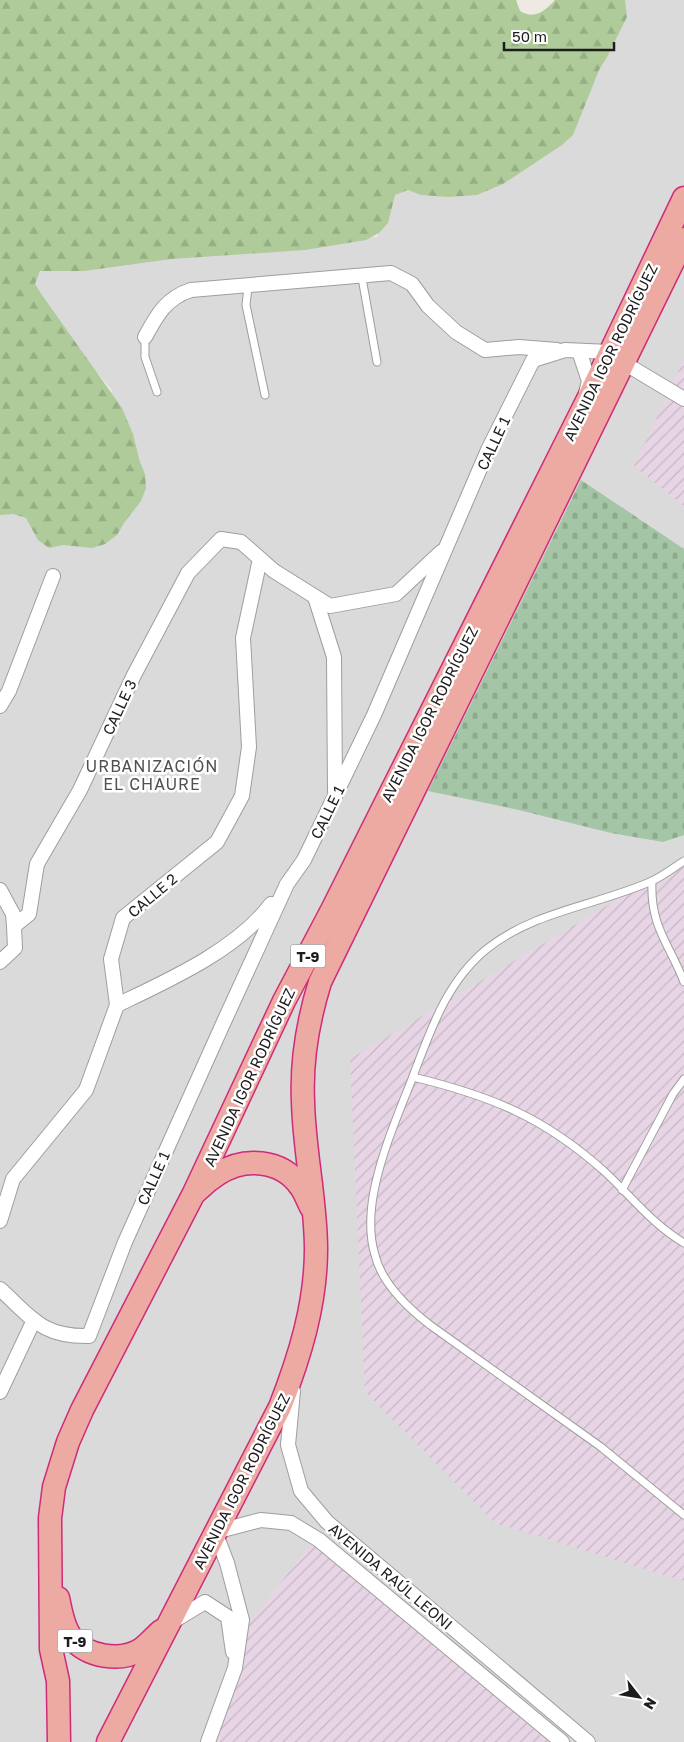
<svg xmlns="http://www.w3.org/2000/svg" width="684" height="1742" font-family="'Golos Text',sans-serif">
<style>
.residential{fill:#dbdada}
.industrial{fill:url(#industrial-furrows)}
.forest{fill:url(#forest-firs)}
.cemetery{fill:url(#cemetery-stones)}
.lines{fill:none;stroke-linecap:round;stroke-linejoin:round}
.service-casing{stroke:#9e9e9e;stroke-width:9}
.minor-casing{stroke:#9e9e9e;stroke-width:16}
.trunk-casing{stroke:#d02b79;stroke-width:25}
.service{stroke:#fff;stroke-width:7}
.minor{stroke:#fff;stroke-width:14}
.trunk{stroke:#ecaaa3;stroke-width:22}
.labels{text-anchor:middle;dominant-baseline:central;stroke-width:5;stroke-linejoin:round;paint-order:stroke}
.shield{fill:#fff;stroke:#616161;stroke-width:1}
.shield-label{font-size:14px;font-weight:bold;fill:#1d1d1d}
.street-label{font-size:15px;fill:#1d1d1d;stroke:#fff}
.neighbourhood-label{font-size:16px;letter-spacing:1px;fill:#505050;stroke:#fff}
</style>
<defs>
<pattern id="industrial-furrows" width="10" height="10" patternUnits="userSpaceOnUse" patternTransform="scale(1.25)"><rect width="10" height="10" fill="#e7d5e5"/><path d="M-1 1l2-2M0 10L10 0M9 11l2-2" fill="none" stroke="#c6b6c4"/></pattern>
<pattern id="forest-firs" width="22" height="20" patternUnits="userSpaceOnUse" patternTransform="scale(1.25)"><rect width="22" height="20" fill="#aecb99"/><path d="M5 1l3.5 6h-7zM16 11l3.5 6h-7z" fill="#95ae83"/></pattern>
<pattern id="cemetery-stones" width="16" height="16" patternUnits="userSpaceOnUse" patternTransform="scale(1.25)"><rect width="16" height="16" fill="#a5c6a6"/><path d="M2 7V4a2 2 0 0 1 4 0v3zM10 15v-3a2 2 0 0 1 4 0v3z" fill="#8eaa8e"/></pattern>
</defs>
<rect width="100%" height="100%" fill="#eee9e3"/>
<!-- residential -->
<polygon class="residential" points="596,0 684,0 684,1742 0,1742 0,460 104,423 112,390 25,290 41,271 69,264 377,237 391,194"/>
<!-- industrial -->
<g class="industrial">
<polygon points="684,360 684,506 634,466"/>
<polygon points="684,860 684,1581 495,1523 365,1392 350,1059"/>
<polygon points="315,1539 549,1742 208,1742 246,1627"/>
</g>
<!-- forest -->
<path class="forest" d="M0,0H516L520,11C535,20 545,11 555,0H625L627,17L607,57L599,70L573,135L562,145L503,184L477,195L448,197L421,195L408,190L395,195L388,223L379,233L366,240L305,250L171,259L84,271H40L35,284L42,295L122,408L133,434L140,462L145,474L146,488L141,501L124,523L117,535L105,544L92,548L63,545L49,548L38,540L26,518L13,514L0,515Z"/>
<!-- cemetery -->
<polygon class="cemetery" points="581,480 684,549 684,835 663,842 611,833 519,810 428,791"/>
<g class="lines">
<defs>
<g id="service">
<polyline points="362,278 377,362"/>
<polyline points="248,287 246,305 265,395"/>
<polyline points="145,337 145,357 157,392"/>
<path d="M684,861C673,868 663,876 652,881C598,905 535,911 488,948C445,982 429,1035 410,1084C396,1119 381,1155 374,1191C370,1212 369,1235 375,1255C382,1284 408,1308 430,1325L601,1447L684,1515"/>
<path d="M652,881C650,927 669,943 684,982"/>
<path d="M413,1077C491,1096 544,1117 605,1172C632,1197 652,1224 684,1243"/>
<polyline points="622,1190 673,1094 684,1079"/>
</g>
<g id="minor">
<path d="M145,337C157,315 166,298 191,290L391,273L412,284L428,306L456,332L485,350L519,347L557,350"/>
<polyline points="579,351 589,381 586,393"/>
<polyline points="624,363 684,399"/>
<polyline points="315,597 334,657 335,791"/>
<polyline points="0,706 9,691 53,576"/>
<polyline points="0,890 13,914 14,926"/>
<polyline points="0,962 15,948 14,926 29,914 37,864 80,790 134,675 188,573 221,539 241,542 274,571 330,606 396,594 441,552"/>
<path d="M117,1005C167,981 237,950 271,904"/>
<polyline points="0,1221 13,1179 86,1090 117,1005 111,959 123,918 217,842 242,796 249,747 243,638 260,559"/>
<path d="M0,1289C32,1318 42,1337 89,1336L125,1242L222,1026L287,884L304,860L374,715L488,450L533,360L565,350L610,352"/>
<polyline points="293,1391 288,1445 301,1491 327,1522 588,1742"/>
<polyline points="0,1392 34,1320"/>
<polyline points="172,1622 205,1602 228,1617 233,1652"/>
<polyline points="208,1742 235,1668 242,1620 227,1563 215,1532 261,1520 291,1523 319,1540 562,1742"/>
</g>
<g id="trunk">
<path d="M197,1191C203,1185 210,1179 218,1174C244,1157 281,1159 300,1186C305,1192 307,1200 311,1207"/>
<path d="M58,1598C61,1611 63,1628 72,1638C87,1657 120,1662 140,1650C148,1645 154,1637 161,1631"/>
<polyline points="59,1742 58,1681 51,1649 50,1518 54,1487 68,1442 82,1410 194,1193 284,1001 332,910 590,395 684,198"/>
<path d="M108,1742L280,1407C300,1356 316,1304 316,1249C316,1200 304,1151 303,1101C301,1060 308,1021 320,982L684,239"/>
</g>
</defs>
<!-- service casing -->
<use href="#service" class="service-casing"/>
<!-- minor casing -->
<use href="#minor" class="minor-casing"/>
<!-- trunk casing -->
<use href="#trunk" class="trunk-casing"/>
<!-- service -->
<use href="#service" class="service"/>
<!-- minor -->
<use href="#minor" class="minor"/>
<!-- trunk -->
<use href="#trunk" class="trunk"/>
</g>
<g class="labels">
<!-- shield labels -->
<g class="shield">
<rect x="290.5" y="944.5" width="35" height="23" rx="4"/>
<rect x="57.5" y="1629.5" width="35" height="23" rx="4"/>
</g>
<g class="shield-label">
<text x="308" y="956">T-9</text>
<text x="75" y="1641">T-9</text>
</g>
<!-- street labels -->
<g class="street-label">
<text transform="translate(610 352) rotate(-64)">AVENIDA IGOR RODRÍGUEZ</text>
<text transform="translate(493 443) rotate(-65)">CALLE 1</text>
<text transform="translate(119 707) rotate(-65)">CALLE 3</text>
<text transform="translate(429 714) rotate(-63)">AVENIDA IGOR RODRÍGUEZ</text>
<text transform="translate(327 812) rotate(-64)">CALLE 1</text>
<text transform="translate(152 895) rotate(-40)">CALLE 2</text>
<text transform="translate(249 1077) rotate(-65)">AVENIDA IGOR RODRÍGUEZ</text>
<text transform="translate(153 1178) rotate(-66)">CALLE 1</text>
<text transform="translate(241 1481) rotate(-63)">AVENIDA IGOR RODRÍGUEZ</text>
<text transform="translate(391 1576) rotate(40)">AVENIDA RAÚL LEONI</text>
</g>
<!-- neighbourhood labels -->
<g class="neighbourhood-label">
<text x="152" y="766">URBANIZACIÓN<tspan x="152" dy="18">EL CHAURE</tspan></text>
</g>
</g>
<!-- north arrow -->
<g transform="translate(639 1697) rotate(121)" stroke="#ffffff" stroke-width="4" paint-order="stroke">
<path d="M0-4L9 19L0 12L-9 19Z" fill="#1d1d1d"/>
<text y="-8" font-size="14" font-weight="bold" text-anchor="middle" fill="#1d1d1d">N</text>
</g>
<!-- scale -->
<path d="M504 42v8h110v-8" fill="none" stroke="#1d1d1d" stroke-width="2.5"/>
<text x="512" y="42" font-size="15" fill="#1d1d1d" stroke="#ffffff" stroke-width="4" paint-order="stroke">50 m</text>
</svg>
